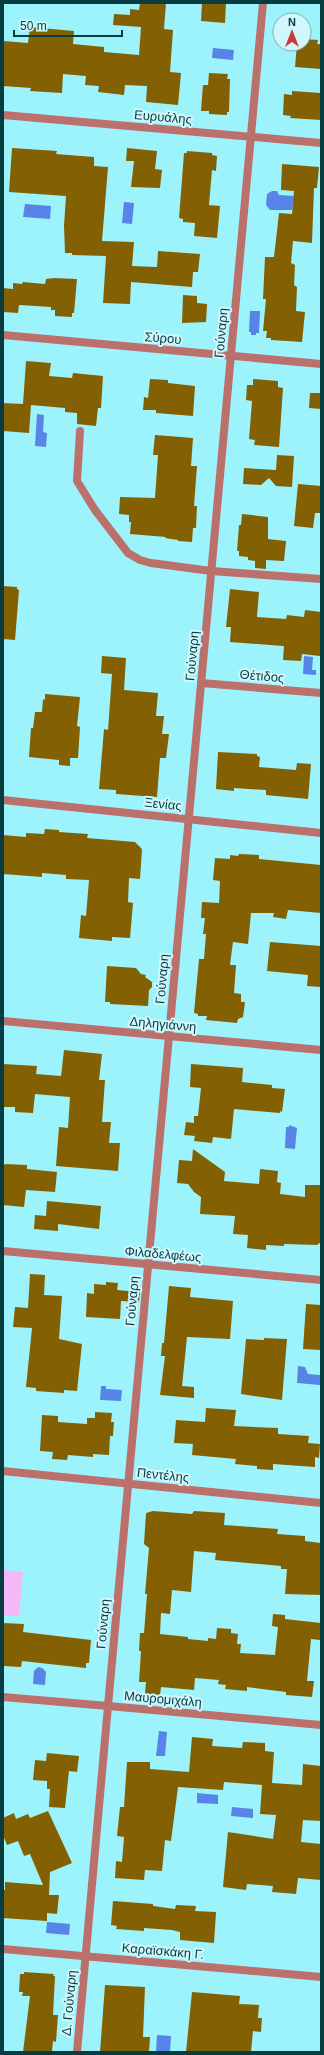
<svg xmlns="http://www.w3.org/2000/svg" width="324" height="2055" font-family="Arial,sans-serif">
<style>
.green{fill:#f4b8f9}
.water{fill:#5784e6}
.building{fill:#836102}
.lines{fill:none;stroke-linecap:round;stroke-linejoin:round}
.minor{stroke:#bb706b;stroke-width:8}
.tertiary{stroke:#bb706b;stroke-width:8}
.labels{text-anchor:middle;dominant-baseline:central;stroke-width:4;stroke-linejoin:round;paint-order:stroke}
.street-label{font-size:13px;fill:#073c41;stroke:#d0f8fc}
</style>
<rect width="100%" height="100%" fill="#9df3fb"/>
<!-- green -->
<polygon class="green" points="3,1570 23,1572 19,1616 3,1615"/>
<!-- water -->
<g class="water">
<polygon points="213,48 234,50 233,60 212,58"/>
<polygon points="272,191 277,191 279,195 294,196 292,210 270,210 266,205 267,194"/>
<polygon points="124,202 134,203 132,224 122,223"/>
<polygon points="25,204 51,206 50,219 23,217"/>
<polygon points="250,311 260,311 259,333 256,333 256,335 251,335 251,332 249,332"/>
<polygon points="37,414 44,415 43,432 47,433 46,447 35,446"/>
<polygon points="304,656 313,657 312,670 316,670 316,675 303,674"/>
<polygon points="289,1125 297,1128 295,1149 285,1148 286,1127 289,1127"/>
<polygon points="298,1366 305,1367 308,1374 320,1375 320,1385 297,1383"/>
<polygon points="101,1386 106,1386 106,1389 122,1390 121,1401 100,1400"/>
<polygon points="38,1667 42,1668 46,1672 45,1685 33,1684 34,1671"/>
<polygon points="159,1731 167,1732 165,1756 156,1756"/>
<polygon points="197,1793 218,1795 218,1804 197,1803"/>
<polygon points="232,1807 253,1809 253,1818 231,1816"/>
<polygon points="47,1922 70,1924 69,1935 46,1933"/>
<polygon points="157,2035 171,2036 170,2052 156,2052"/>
</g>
<!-- building -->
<g class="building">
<polygon points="140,3 166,3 164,29 173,30 170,72 181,73 178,105 146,102 147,86 125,85 124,95 98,92 99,86 85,85 86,76 63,74 62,93 30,91 31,88 3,86 3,41 28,43 30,27 74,31 73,44 104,47 104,52 139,55 141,27 113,25 114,14 130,15 130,9 139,10"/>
<polygon points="202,3 226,3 225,23 201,21"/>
<polygon points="304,39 318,40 317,44 321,44 321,69 295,67 297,44 304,44"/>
<polygon points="209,73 228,74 227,79 230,79 229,112 227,112 227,115 209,114 209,111 201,111 203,85 208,85"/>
<polygon points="292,91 321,93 321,120 290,118 291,116 283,115 284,94 292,95"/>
<polygon points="12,148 57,151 56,154 94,157 94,166 108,167 102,241 134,242 132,266 157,267 158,251 200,254 198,272 193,272 192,287 131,282 130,304 103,303 106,256 72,255 72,253 65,253 64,225 66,196 9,192"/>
<polygon points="127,148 157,151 155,169 162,170 160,188 131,187 134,161 126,161"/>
<polygon points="187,151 212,153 212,155 217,156 216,171 212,170 209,205 220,206 217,238 194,236 195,223 183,222 183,219 179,218 184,153 187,153"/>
<polygon points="282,164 319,167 317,188 314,188 312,243 293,241 291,263 295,265 294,285 297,287 296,311 305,312 302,342 271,340 271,338 266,338 267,331 263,331 266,299 263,299 265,257 274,257 279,213 292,214 294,191 281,190"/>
<polygon points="54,278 77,279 74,313 72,313 72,317 55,316 55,310 51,310 51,307 19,305 18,313 3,312 3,288 13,289 13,283 22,284 23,282 45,284 46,279"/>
<polygon points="183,295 197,296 197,303 207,304 206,322 182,323"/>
<polygon points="26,361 51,363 49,376 72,378 73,373 103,376 101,408 98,408 96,426 77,424 77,413 65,412 65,408 31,405 29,433 3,431 3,403 23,404"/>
<polygon points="150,379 168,380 168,383 195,386 193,416 156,413 156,410 143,410 144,397 148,398"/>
<polygon points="253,379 278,381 278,387 283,388 279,447 254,445 255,440 249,439 252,401 246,400 247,385 253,385"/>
<polygon points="310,393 321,393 321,409 309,408"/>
<polygon points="155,435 193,438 191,466 197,466 194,506 197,506 196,528 193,528 192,542 178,541 178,540 165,538 166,537 130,534 131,522 129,522 129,515 119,514 120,497 155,498 158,455 153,455"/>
<polygon points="277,455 294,456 292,487 276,486 269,478 261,485 243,484 244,468 276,470"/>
<polygon points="298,484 321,486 321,513 315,513 313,528 294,526"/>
<polygon points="242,514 268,517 268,539 286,541 284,561 266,560 266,569 255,568 255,561 248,560 248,557 239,556 239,551 237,551 239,525 241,525"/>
<polygon points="3,586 17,587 17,589 19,590 15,640 3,639"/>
<polygon points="230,589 259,592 257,617 286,619 287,615 304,617 305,610 321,612 320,656 302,654 301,661 283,660 284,646 230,642 231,627 226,627"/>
<polygon points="102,656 126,658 124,690 158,693 156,716 164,716 162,734 169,734 166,758 160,758 157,797 116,794 116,790 99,789 104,729 108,730 112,674 101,673"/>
<polygon points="45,694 80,697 77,726 80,727 78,758 70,758 70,766 59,765 59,760 29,757 31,728 33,728 35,712 42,712 43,699 45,700"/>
<polygon points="218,752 257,754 257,756 260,757 259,767 296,770 297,763 311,764 308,799 266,795 266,790 234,788 234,791 216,789"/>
<polygon points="45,829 59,830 59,832 88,834 87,838 135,842 142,849 140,879 129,878 128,902 133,903 130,938 112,937 112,941 79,938 81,915 86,916 89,880 66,879 66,875 42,873 42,877 3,874 3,835 26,837 26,833 44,834"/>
<polygon points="239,854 259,855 259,859 321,865 321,913 288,910 286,919 273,917 274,913 251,913 248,944 233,942 230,965 236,965 234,993 241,994 241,1002 245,1002 243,1017 238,1019 237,1023 206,1020 207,1016 198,1016 198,1014 194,1013 199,959 204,959 206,934 203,934 205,918 201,918 202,902 219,903 220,881 213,880 215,858 230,859 230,855 238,856"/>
<polygon points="270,942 321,946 321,987 307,986 308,975 267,971"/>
<polygon points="107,966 136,968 141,974 146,975 145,977 152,982 152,987 149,990 148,1006 110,1004 110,1002 105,1002"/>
<polygon points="64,1050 102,1054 99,1080 105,1080 102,1122 111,1122 109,1143 120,1143 118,1171 56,1166 59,1127 68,1128 70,1097 35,1094 33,1113 15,1112 15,1107 3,1107 3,1064 37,1066 36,1074 61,1076"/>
<polygon points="191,1064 243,1068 242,1082 272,1085 272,1088 285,1089 282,1112 280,1111 280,1113 234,1109 231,1139 213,1137 212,1143 194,1141 195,1136 184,1135 186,1122 194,1123 194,1116 198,1116 201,1088 190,1087"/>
<polygon points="193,1149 225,1172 224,1181 259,1184 260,1169 278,1171 277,1182 281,1183 280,1194 305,1197 305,1185 321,1185 321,1242 317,1245 284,1244 284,1246 266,1245 266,1250 247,1248 248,1235 233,1234 235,1216 200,1214 201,1197 194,1192 188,1184 177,1183 179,1160 192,1161"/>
<polygon points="5,1164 27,1165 27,1169 57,1172 55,1192 26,1190 24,1207 3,1205 3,1166"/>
<polygon points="47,1201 101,1206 99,1229 58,1224 58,1231 34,1229 35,1215 46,1216"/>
<polygon points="30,1274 45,1275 44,1295 62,1296 59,1339 82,1344 77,1391 64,1390 64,1393 36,1391 36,1388 26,1387 32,1328 13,1327 15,1307 28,1308"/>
<polygon points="106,1282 118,1283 117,1290 140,1292 139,1302 121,1301 120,1319 86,1317 87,1293 94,1294 94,1284 106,1285"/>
<polygon points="169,1286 191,1288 190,1297 233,1301 230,1339 187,1337 182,1386 194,1387 194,1398 160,1395 165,1356 161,1356 162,1343 164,1343"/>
<polygon points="306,1304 321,1305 320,1350 303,1349"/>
<polygon points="264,1338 287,1339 282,1400 241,1394 246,1339 264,1340"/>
<polygon points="206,1408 236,1410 234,1426 278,1428 278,1434 309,1436 308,1443 320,1444 319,1458 315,1457 315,1467 273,1464 273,1470 257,1469 257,1466 235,1464 236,1459 192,1455 193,1444 174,1443 176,1420 205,1422"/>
<polygon points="95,1412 112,1413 111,1422 114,1422 113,1436 110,1436 109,1455 93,1454 93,1457 68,1455 67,1460 52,1459 53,1452 40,1451 42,1415 58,1416 58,1422 87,1424 87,1418 95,1418"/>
<polygon points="153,1511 192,1514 194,1511 225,1513 224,1525 278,1529 277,1534 305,1536 305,1541 321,1543 321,1595 285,1594 287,1569 281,1569 281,1566 215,1560 216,1553 194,1551 191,1592 172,1590 170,1614 161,1613 160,1634 188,1637 188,1639 208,1641 208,1638 216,1639 217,1628 231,1629 231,1633 238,1634 237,1644 241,1644 240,1653 275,1655 278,1627 272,1626 273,1614 285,1615 285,1619 321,1623 320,1640 311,1639 307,1681 314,1681 312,1697 286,1695 286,1692 247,1687 247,1691 225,1689 226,1685 218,1684 219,1680 195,1678 194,1690 161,1687 160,1695 145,1694 146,1682 139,1682 141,1651 139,1651 140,1633 144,1633 147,1594 145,1594 149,1548 144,1544 146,1513"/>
<polygon points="3,1623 24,1624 23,1632 91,1640 89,1663 86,1663 86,1668 22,1661 21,1667 3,1666"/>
<polygon points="192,1737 213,1739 212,1746 242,1748 243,1742 265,1743 265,1751 274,1752 272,1783 302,1785 303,1764 321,1766 321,1821 303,1820 301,1842 321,1844 321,1880 298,1878 296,1894 272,1892 273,1886 247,1884 246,1890 223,1887 228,1832 273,1839 276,1815 260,1814 262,1785 224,1782 223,1790 178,1787 171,1841 165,1840 162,1871 145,1870 144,1880 115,1878 116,1861 122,1862 124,1837 117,1836 120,1807 124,1807 127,1762 150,1762 150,1769 189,1772"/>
<polygon points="47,1753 79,1756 77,1772 69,1771 65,1808 49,1807 50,1789 47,1789 47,1781 33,1780 35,1760 46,1761"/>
<polygon points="48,1811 72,1863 50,1872 49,1895 59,1895 57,1914 47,1913 47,1921 3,1918 3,1890 5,1890 5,1882 43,1885 30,1854 24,1856 18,1841 7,1845 3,1835 3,1818 14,1813 16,1819 28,1814 30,1818"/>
<polygon points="113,1901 153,1904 153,1906 175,1909 176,1905 196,1906 195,1911 216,1912 214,1943 180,1940 180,1932 172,1930 144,1928 144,1931 116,1929 117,1926 111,1925"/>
<polygon points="24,1972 54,1974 53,1976 55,1976 53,2015 58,2015 56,2042 53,2041 52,2052 23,2052 30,1996 22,1996 23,1992 19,1992 20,1974 24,1974"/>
<polygon points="105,1985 145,1987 143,2037 150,2037 149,2052 100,2052"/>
<polygon points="192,1992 240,1996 239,2004 259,2005 258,2018 262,2018 261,2032 253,2031 251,2052 186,2052"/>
</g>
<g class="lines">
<!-- minor -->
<g class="minor">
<polyline points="3,115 321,143"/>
<polyline points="3,335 321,364"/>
<polyline points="80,431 77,481 95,510 128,553 140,560 151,563 211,571 321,579"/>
<polyline points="201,683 321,693"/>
<polyline points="3,1251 321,1280"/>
<polyline points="3,1471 321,1503"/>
<polyline points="3,1697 108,1706 263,3"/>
<polyline points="3,1949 321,1977"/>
</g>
<!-- tertiary -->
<g class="tertiary">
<polyline points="3,800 321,833"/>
<polyline points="3,1021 321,1050"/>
<polyline points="77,2052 108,1706 321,1725"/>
</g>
</g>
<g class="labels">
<!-- street labels -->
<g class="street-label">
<text transform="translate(163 117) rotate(5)">Ευρυάλης</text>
<text transform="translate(221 333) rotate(-85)">Γούναρη</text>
<text transform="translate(163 338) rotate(5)">Σύρου</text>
<text transform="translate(192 656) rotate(-85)">Γούναρη</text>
<text transform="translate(262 676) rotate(5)">Θέτιδος</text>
<text transform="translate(163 804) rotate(6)">Ξενίας</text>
<text transform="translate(162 979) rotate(-85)">Γούναρη</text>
<text transform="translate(163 1024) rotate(5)">Δηληγιάννη</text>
<text transform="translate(163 1254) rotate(5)">Φιλαδελφέως</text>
<text transform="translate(132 1301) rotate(-85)">Γούναρη</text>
<text transform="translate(163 1475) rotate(6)">Πεντέλης</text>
<text transform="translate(103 1624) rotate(-85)">Γούναρη</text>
<text transform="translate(163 1699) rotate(5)">Μαυρομιχάλη</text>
<text transform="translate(163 1951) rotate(5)">Καραϊσκάκη Γ.</text>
<text transform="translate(69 2003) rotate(-85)">Δ. Γούναρη</text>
</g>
</g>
<!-- border -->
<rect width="324" height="2055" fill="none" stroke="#073c41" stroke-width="8"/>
<!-- north arrow -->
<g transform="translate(292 32)"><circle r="19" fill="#d0f8fc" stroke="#80adb1"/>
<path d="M0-3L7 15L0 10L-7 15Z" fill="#cb3b3e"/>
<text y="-6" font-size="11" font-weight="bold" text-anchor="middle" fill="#073c41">N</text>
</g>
<!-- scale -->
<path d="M14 30v6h108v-6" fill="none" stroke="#073c41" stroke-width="2"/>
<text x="20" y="30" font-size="12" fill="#073c41" stroke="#d0f8fc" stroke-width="3" paint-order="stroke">50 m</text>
</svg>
